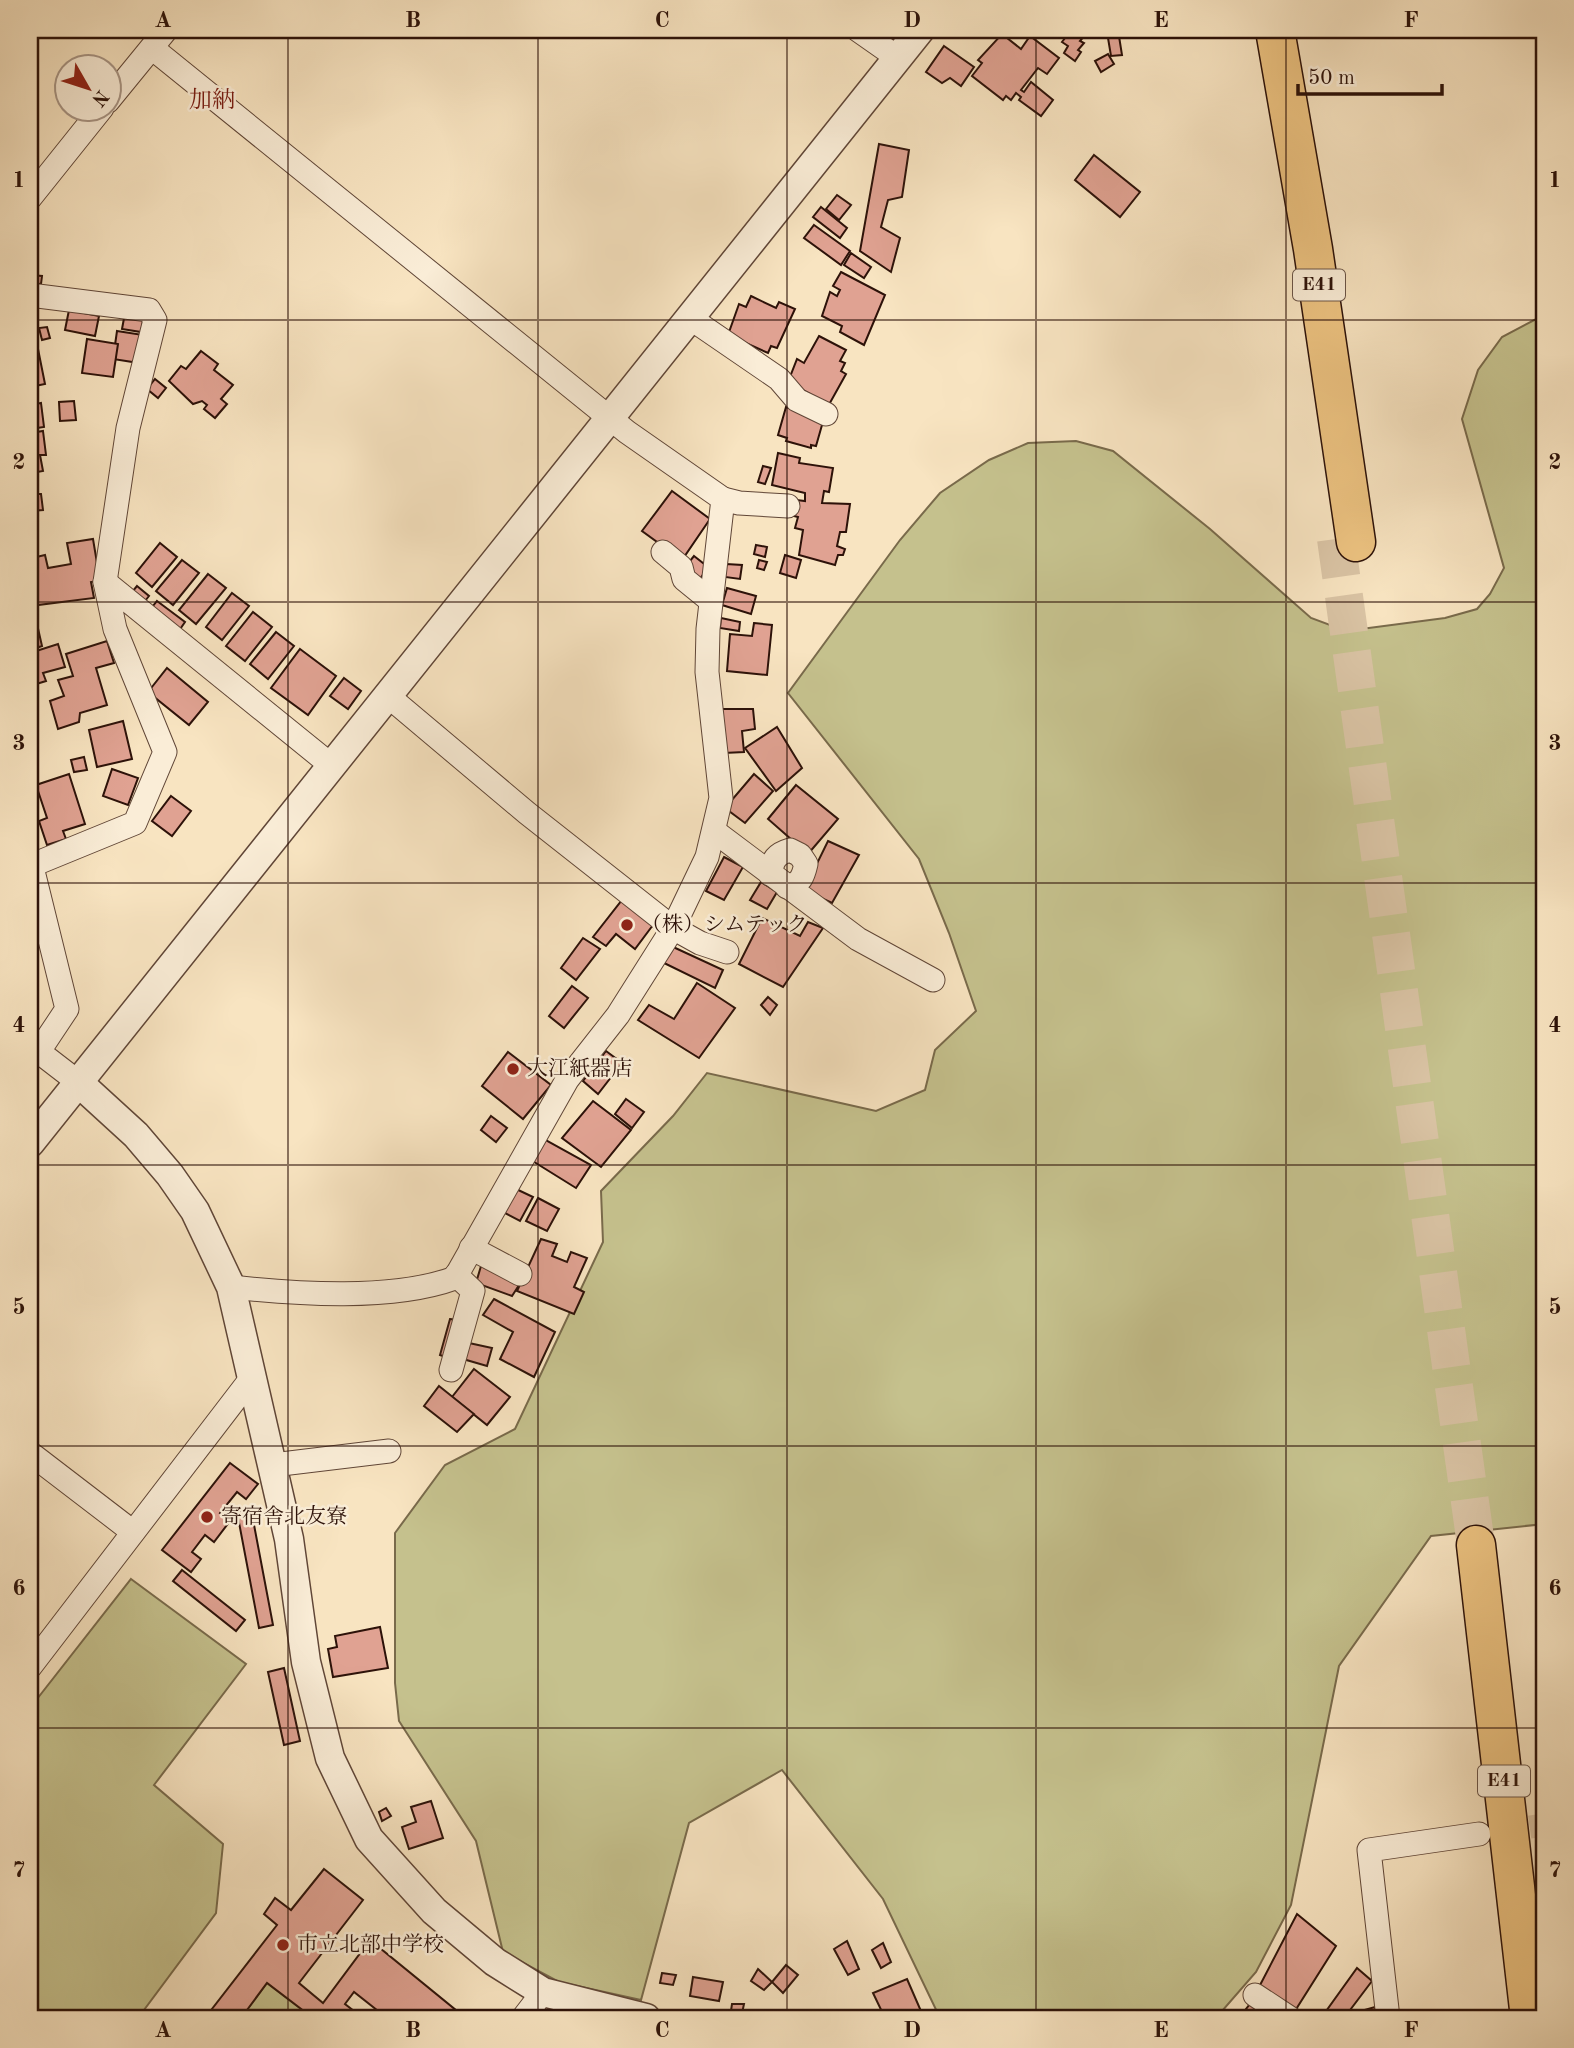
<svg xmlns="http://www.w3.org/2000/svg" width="1574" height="2048" font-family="'Old Standard TT','Noto Serif JP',serif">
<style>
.green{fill:#c5c18d;stroke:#796a4b;stroke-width:2}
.building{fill:#e0a292;stroke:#2d1209;stroke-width:2}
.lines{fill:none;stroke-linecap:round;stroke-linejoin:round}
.minor-tunnel{stroke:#dac4a5;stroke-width:23;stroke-dasharray:23 11;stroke-linecap:butt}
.motorway-tunnel{stroke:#dac4a5;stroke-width:38;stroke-dasharray:38 19;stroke-linecap:butt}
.minor-casing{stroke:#604637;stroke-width:25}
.tertiary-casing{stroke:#604637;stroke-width:31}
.motorway-casing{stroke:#2d1209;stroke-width:41}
.minor{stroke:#faedd7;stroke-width:23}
.tertiary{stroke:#faedd7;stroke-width:28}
.motorway{stroke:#ecc280;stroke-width:38}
.grid{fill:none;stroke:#2d1209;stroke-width:2;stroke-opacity:0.55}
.poi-dot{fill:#8f2418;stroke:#faedd7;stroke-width:2.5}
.labels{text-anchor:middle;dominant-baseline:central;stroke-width:5;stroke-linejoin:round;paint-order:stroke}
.shield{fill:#faedd7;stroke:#6a5447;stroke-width:2}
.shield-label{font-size:19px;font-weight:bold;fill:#2d1209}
.poi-label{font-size:21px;fill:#2d1209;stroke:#faedd7;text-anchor:start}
.neighbourhood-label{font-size:23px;fill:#7a1f14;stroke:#faedd7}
.neatline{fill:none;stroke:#2d1209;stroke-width:2.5}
.grid-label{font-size:23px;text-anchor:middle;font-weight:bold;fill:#2d1209}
</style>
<rect width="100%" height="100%" fill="#f8e4c1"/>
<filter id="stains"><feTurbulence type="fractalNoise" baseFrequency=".00286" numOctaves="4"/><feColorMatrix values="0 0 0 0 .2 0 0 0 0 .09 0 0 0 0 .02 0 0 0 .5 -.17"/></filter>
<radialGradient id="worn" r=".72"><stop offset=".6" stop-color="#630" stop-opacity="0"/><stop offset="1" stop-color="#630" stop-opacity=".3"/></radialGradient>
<!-- green -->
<g class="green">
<polygon points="1544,315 1544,1524 1431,1536 1339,1666 1291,1905 1256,1972 1216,2018 940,2018 883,1899 782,1770 689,1823 641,2000 559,1982 503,1952 476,1841 399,1721 395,1683 395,1533 445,1465 515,1429 603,1242 601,1191 673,1116 707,1073 876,1111 925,1090 935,1050 976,1011 949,933 919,859 788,693 900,540 940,493 989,460 1028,443 1076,441 1113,451 1210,529 1311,618 1346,631 1445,618 1477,609 1490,594 1504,568 1462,419 1478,370 1502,337"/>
<polygon points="131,1579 246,1664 154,1785 223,1844 216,1913 138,2018 30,2018 30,1708"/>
<polygon points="267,1983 313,2018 241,2018"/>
</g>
<!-- building -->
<g class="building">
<polygon points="1054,30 1089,30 1080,41 1084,43 1078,50 1081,52 1075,61 1064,53 1068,46 1062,42 1065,38"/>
<polygon points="1118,30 1122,55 1111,56 1107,32"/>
<polygon points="1002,34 1021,49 1030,36 1059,58 1047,74 1038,68 1021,90 1024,92 1031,82 1053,100 1041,116 1019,100 1021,97 1016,93 1011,100 1006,96 1003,100 972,76 982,63 978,60"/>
<polygon points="944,46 974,67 961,86 950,78 942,83 926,72"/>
<polygon points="1108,54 1114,64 1101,72 1095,61"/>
<polygon points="879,144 909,150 902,197 888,200 881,227 900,238 891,272 860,251"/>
<polygon points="1094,155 1140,192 1120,217 1075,180"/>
<polygon points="837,195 851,205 839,220 826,209"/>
<polygon points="821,207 847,228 840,238 813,217"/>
<polygon points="814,225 850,251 841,265 804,238"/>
<polygon points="851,253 871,267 864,278 844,265"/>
<polygon points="841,272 885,295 864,345 840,332 842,326 822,316 830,292 837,296 840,290 833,286"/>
<polygon points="30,275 42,276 41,284 30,283"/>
<polygon points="751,296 776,308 779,302 795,309 777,348 771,346 768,353 728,335 739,304 746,307"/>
<polygon points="69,310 99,316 95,336 65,330"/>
<polygon points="125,313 144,316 141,332 122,329"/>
<polygon points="47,327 50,338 42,340 39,328"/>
<polygon points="117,331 143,335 139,363 113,359"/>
<polygon points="819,336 846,350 840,361 845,363 841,371 846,374 826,410 807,400 810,394 788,382 797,359 804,363"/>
<polygon points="36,339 45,384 30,387 30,341"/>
<polygon points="87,339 118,344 113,377 82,373"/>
<polygon points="201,351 218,364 214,370 233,385 221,399 227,404 215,418 204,409 207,405 202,401 193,404 169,381 181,366 186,369"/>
<polygon points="155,379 166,388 158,398 147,389"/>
<polygon points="74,401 76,420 60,421 59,402"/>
<polygon points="41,403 44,427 30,429 30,405"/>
<polygon points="786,407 824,418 816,446 811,445 811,448 786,441 787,438 778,435"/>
<polygon points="43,431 46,455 40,455 43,471 31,473 30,478 30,433"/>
<polygon points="778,453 800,458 799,463 833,468 829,492 824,491 822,503 850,504 846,532 840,532 837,546 845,549 843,555 838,555 835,565 799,555 803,530 795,528 798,517 794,516 797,500 805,501 805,493 772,485"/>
<polygon points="763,466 771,468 765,484 758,482"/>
<polygon points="37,488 38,494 41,494 43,510 30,511 30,489"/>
<polygon points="672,491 710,519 682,560 642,531"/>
<polygon points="93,539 100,581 91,582 94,598 30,606 32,558 45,555 48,568 71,564 67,543"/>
<polygon points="160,543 177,557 152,587 136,573"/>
<polygon points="756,545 767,547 765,557 754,554"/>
<polygon points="785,555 801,560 796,578 780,573"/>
<polygon points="694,556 708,567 700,579 685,567"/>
<polygon points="182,560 199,573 173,605 156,591"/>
<polygon points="759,560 767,562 764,570 757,568"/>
<polygon points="726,564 742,565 740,579 725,577"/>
<polygon points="208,574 226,588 196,624 179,610"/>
<polygon points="137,586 149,596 145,601 132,592"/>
<polygon points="727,588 756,596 751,614 722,605"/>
<polygon points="232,593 249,606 222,640 206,627"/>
<polygon points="157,601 185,622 178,632 149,611"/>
<polygon points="253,612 272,627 245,661 226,646"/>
<polygon points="721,618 740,622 739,631 720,628"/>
<polygon points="754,623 772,625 767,675 727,671 730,634 752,636"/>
<polygon points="37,624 42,646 33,649 30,646 30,626"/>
<polygon points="276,632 294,646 268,679 250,664"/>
<polygon points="107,641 114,663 96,668 107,705 80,713 79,722 58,729 50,701 64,696 58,680 73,676 66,654"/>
<polygon points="58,644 65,667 43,673 46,681 30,686 30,653"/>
<polygon points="300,649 336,676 308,715 271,688"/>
<polygon points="167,668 208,702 189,725 148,692"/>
<polygon points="344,678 361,691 348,709 330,696"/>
<polygon points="720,709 753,709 755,729 742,731 744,752 724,753"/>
<polygon points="123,721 132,759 97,767 89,730"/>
<polygon points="777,727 802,768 776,791 745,748"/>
<polygon points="84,757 87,770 74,772 71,760"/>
<polygon points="112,769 138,778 128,805 103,796"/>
<polygon points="69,774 85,824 63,831 66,839 47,845 39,821 47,818 36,785"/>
<polygon points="754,774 773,791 745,823 725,808"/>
<polygon points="796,785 838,819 808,854 768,819"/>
<polygon points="171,796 191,811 172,836 152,821"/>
<polygon points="828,841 859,855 832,903 804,890"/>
<polygon points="724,857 743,867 724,900 706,891"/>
<polygon points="761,882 777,892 767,909 750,900"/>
<polygon points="622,900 653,925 635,949 616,934 606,946 593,937"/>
<polygon points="762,918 800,936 808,922 823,928 783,987 739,964"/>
<polygon points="583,938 600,949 576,980 561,968"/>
<polygon points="671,946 723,970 715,988 662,962"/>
<polygon points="697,983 735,1008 699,1058 638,1020 649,1005 674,1019"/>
<polygon points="572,986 588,998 564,1028 549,1016"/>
<polygon points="768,997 777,1005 770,1015 761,1005"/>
<polygon points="606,1051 622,1063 598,1094 583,1081"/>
<polygon points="508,1052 551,1085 523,1119 482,1086"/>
<polygon points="626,1099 644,1112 632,1128 615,1114"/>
<polygon points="593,1101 631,1130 601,1167 562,1138"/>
<polygon points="491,1116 507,1128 496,1142 481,1130"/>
<polygon points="544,1139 591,1165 576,1188 531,1160"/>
<polygon points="514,1188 533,1197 520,1221 501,1211"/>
<polygon points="538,1198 559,1209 547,1231 526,1221"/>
<polygon points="541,1239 557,1244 552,1256 567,1262 571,1252 587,1258 574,1287 584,1292 574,1314 517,1291"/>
<polygon points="481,1266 521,1282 512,1296 476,1283"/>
<polygon points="494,1299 555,1332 534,1377 500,1359 513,1332 483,1315"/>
<polygon points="450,1319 459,1320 449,1358 440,1355"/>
<polygon points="469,1343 492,1348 487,1366 463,1359"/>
<polygon points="474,1369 510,1397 487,1425 452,1397"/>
<polygon points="439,1386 474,1414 457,1432 424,1406"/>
<polygon points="230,1463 258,1484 246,1499 237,1492 220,1513 230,1521 214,1542 205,1535 192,1552 201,1559 191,1572 162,1550"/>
<polygon points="251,1509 273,1625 259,1628 237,1512"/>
<polygon points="182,1570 245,1620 236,1631 173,1581"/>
<polygon points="380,1627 388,1668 333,1677 328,1649 337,1647 335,1636"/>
<polygon points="284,1668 300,1741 284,1745 268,1672"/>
<polygon points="431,1801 443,1838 409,1849 402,1827 416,1822 411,1807"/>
<polygon points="386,1808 391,1816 382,1821 379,1812"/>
<polygon points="324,1869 363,1900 299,1983 323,2003 370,1940 457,2011 451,2018 387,2018 354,1992 345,2004 363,2018 313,2018 267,1983 241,2018 205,2018 277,1925 264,1914 275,1898 291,1910"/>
<polygon points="1297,1914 1336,1946 1293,2014 1258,1989"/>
<polygon points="847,1941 859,1969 848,1975 834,1949"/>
<polygon points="883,1943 891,1962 881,1968 872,1950"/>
<polygon points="786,1965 798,1975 783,1993 772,1982"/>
<polygon points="1357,1968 1372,1981 1344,2018 1330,2018 1324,2014"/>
<polygon points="758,1969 772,1982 764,1990 751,1981"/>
<polygon points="662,1973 676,1975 673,1985 660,1983"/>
<polygon points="693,1977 723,1982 719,2001 690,1996"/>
<polygon points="907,1979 924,2018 885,2018 873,1993"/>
<polygon points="732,2004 744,2004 741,2018 730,2017"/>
<polygon points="1250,2004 1267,2017 1266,2018 1239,2018"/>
<polygon points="1375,2007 1377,2018 1355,2018 1354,2013"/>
</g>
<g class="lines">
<!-- minor-tunnel -->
<polyline class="minor-tunnel" points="1496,1832 1544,1825"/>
<!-- motorway-tunnel -->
<polyline class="motorway-tunnel" points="1336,539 1476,1545"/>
<defs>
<g id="minor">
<polyline points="858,30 898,58"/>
<path d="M152,48L627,432L723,499L708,629L707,672L721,798L707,857L673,928L618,1015L567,1080L455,1278C392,1301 297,1294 231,1287"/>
<polyline points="108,101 166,30"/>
<polyline points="30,198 102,108"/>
<polyline points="30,295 149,310 155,320 128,428 105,582"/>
<polyline points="690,318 779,379 797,400 826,414"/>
<polyline points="723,499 739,503 788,506"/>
<polyline points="663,552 681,567 684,579 711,601"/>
<polyline points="388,696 527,813 673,928 700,943 727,952"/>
<polyline points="714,831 858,939 933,980"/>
<polyline points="30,859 67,1009 39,1051"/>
<polyline points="30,866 135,823 165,752 115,629 105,582 332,766"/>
<path d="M770,874C773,859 776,854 790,850L800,855L806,864C803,877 801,883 787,887"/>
<polyline points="30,1045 78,1082"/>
<polyline points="471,1248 520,1274"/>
<polyline points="451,1370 473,1291 456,1275"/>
<polyline points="30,1453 133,1532"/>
<polyline points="273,1465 389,1451"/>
<polyline points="30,1667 253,1376"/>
<polyline points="1255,1995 1290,2018"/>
<polyline points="523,2018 543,1992"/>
<polyline points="1388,2018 1369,1850 1479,1834"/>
</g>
<g id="tertiary">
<polyline points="78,1082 136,1135 170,1175 195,1211 231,1287 289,1539 306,1662 330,1758 369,1839 434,1911 495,1962 543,1992 646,2018"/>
<polyline points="30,1143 920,30"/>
</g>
<g id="motorway">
<polyline points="1275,30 1313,249 1356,542"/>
<polyline points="1476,1545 1530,2018"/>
</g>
</defs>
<!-- minor casing -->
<use href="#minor" class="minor-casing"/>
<!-- tertiary casing -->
<use href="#tertiary" class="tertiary-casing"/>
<!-- motorway casing -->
<use href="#motorway" class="motorway-casing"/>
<!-- minor -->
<use href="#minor" class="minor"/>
<!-- tertiary -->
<use href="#tertiary" class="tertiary"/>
<!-- motorway -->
<use href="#motorway" class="motorway"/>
</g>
<!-- grid -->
<path class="grid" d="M288,30V2018M538,30V2018M787,30V2018M1036,30V2018M1286,30V2018M30,320H1544M30,602H1544M30,883H1544M30,1165H1544M30,1446H1544M30,1728H1544"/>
<!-- markers -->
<g class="poi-dot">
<circle cx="627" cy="925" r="7"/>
<circle cx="513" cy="1069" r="7"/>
<circle cx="207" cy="1517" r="7"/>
<circle cx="283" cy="1945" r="7"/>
</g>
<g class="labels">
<!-- shield labels -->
<g class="shield">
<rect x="1293" y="269.5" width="52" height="31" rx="5"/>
<rect x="1478" y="1765.5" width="52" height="31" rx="5"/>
</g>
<g class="shield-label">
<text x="1319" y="285">E41</text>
<text x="1504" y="1781">E41</text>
</g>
<!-- poi labels -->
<g class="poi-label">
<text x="641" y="925">（株）シムテック</text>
<text x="527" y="1069">大江紙器店</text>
<text x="221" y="1517">寄宿舎北友寮</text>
<text x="297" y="1945">市立北部中学校</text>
</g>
<!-- neighbourhood labels -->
<g class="neighbourhood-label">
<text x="212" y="100">加納</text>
</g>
</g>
<!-- margin -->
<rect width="1574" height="2048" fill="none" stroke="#f8e4c1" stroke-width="77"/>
<!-- north arrow -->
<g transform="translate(88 88) rotate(129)"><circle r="33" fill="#faedd7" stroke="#a89585" stroke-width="2"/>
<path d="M0-5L12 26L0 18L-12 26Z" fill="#8f2418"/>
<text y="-10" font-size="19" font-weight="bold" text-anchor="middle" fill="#2d1209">N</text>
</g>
<!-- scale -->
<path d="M1298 84v10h144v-10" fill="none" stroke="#2d1209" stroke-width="3.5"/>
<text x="1308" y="84" font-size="21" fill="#2d1209" stroke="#faedd7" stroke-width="5" paint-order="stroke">50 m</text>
<rect x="38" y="38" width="1498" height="1972" class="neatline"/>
<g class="grid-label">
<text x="163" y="27">A</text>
<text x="413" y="27">B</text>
<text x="662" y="27">C</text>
<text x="912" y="27">D</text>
<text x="1161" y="27">E</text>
<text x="1411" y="27">F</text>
<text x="19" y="187">1</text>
<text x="1555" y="187">1</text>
<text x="19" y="469">2</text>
<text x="1555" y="469">2</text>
<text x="19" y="750">3</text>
<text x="1555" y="750">3</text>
<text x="19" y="1032">4</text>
<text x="1555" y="1032">4</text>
<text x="19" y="1314">5</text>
<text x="1555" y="1314">5</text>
<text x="19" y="1595">6</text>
<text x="1555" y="1595">6</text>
<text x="19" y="1877">7</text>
<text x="1555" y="1877">7</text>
<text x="163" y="2037">A</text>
<text x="413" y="2037">B</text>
<text x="662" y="2037">C</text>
<text x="912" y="2037">D</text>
<text x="1161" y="2037">E</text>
<text x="1411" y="2037">F</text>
</g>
<rect width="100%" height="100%" filter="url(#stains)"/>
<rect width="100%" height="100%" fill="url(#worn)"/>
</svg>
